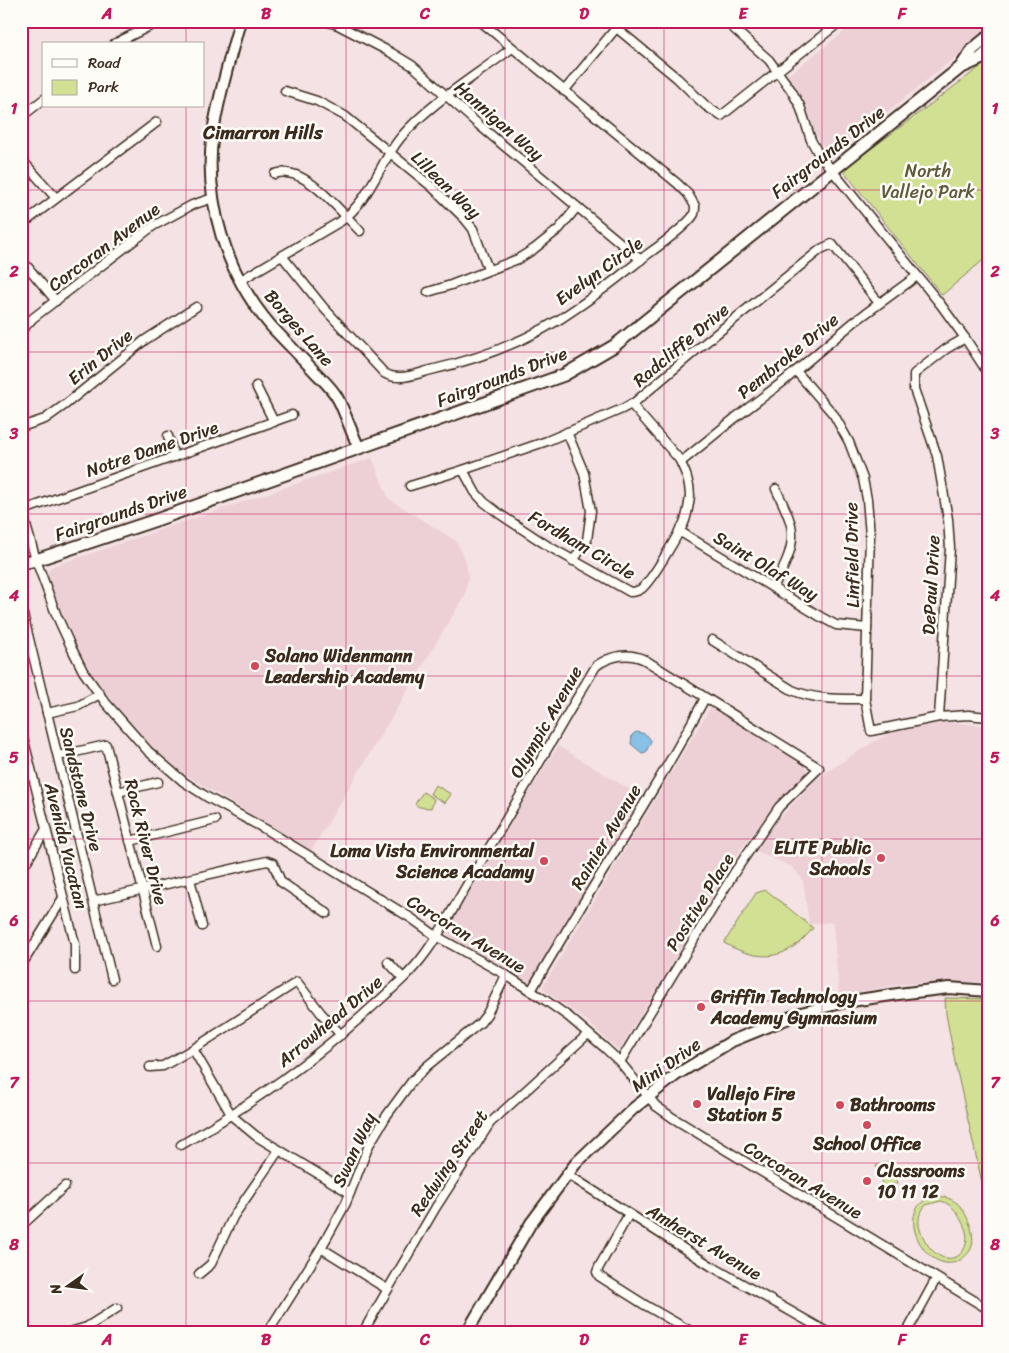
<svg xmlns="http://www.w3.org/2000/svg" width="1009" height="1353" font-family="Sriracha,sans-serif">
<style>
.built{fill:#edd0d6}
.green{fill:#d1e093;stroke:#868558;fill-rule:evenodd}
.water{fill:#88c0e6;stroke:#698496}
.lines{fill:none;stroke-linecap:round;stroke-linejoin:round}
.minor-casing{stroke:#3b2a1e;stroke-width:11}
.tertiary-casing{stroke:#3b2a1e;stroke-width:14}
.secondary-casing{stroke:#3b2a1e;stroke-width:15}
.minor{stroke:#fdfcf7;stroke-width:8}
.tertiary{stroke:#fdfcf7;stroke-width:10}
.secondary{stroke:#fdfcf7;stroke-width:11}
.grid{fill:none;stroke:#c2185b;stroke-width:1;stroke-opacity:0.55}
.poi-dot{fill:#d1495b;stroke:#fdfcf7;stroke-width:2}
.labels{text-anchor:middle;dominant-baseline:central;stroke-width:5;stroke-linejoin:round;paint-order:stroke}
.street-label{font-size:18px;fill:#3b2a1e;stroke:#fdfcf7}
.park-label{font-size:18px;fill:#60583b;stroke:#fdfcf7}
.poi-label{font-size:18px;font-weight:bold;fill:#3b2a1e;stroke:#fdfcf7;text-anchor:start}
.neighbourhood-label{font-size:19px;font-weight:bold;fill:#3b2a1e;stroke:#fdfcf7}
.neatline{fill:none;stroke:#c2185b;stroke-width:2}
.grid-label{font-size:16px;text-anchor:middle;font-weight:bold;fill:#c2185b}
</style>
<rect width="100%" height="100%" fill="#f4e2e4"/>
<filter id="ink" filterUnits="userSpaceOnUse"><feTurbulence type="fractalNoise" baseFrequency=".02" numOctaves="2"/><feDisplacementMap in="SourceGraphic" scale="10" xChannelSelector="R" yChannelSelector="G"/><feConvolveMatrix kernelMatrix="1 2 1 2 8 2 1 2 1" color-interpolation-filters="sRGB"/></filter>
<g filter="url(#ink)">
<!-- built -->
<g class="built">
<polygon points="858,21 988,21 988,31 830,158 813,130 806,104 788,75"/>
<polygon points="372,458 389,499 456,541 466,561 468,578 465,595 311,851 176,769 136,732 97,681 78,651 61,616 47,578 47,573 51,567"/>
<polygon points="710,708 798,760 805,765 807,770 806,774 773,808 742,847 620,1049 616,1048 586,1020 545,991 543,986"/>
<polygon points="944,722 988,726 988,981 984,982 944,982 900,984 839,996 833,922 809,924 803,880 792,867 755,850 775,823 816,779 873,742 891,733"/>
<polygon points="558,746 642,797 532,979 528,981 450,937 446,931 446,925"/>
</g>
<!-- green -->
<g class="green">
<polygon points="988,61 988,256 942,295 843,170"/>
<polygon points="435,785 451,794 445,803 430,794"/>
<polygon points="423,792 434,799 431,808 419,807 415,804"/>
<path d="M766,890L813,928C787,961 760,963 724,943L756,893Z"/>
<polygon points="945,998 988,999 988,1209 956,1067 946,1014"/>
<polygon points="890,1161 898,1183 883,1187 876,1166"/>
<path d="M935,1196C943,1196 950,1198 957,1203C967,1212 979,1240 969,1252C936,1293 884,1209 935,1196ZM941,1201C954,1205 958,1214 964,1226C972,1242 962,1264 942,1257C930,1253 917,1231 919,1219C919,1214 923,1209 926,1205Z"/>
</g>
<!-- water -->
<path class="water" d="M636,732C643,733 648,734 651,741L646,752L642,753L631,744L632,735Z"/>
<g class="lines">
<defs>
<g id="minor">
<polyline points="326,21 338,25 390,52 413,66 479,125 641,260"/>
<polyline points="608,21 677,78 706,106 721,116 841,21"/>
<polyline points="725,21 769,60 791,90 800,106 811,140 818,153 941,305 965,338 988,373"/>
<polyline points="114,44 160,21"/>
<polyline points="285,91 317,101 345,116 432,187 465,219 473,229 488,269"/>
<polyline points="564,91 622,21"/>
<polyline points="21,117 44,99"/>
<polyline points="21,159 56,198"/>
<path d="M275,174C278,173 283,172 287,173C312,175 342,213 360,231"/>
<polyline points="21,225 157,122"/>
<path d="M282,256L323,307L384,373C399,382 415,374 431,370C483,358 535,338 578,307C602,291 625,272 648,254C658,247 690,223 694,214C695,211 695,209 695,206L688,194L678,184L480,21"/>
<polyline points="21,259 56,301"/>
<path d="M241,280L341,221C371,199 378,165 401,137C430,103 477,75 512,48"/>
<polyline points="428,292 451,285 518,259 534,249 559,229 577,207"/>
<polyline points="21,331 33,318 153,226 192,205 213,198"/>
<polyline points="796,371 834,415 849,442 863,479 867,499 870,535 865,699 871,731 939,717 968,715 988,717"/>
<polyline points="256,386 274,422"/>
<polyline points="21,427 45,419 66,404 145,340 196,307"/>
<polyline points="567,432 584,473 591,511 587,540 573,561"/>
<polyline points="168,436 174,457"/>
<polyline points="681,462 735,418 784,381 854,322 917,276"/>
<path d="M463,470L475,492L484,502L501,515L548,546L630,592C634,592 638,591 641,589C652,581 677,536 684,523C687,516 689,504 690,496C690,482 685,471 679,459L631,404"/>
<polyline points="410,486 463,470 547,441 622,409 635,402 700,347 821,249 832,244 879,303"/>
<polyline points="21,508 36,560 56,614 72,649 83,671 105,702 148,751 184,782 207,797 265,829 411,918 436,936 506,975 545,1000 569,1017 605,1048 620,1062 656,1106 673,1118 988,1309"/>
<polyline points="21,511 292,415"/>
<polyline points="679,531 821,617 836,625 867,628"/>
<path d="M773,587C783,569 796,547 791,525C788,513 781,500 776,489"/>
<polyline points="21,606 112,979"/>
<path d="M712,640L792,690C815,700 840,699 865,699"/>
<polyline points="47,713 78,706 100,694"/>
<polyline points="939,717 950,548 948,519 937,456 914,389 914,374 946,349 965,338"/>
<polyline points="21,729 75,944 75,970"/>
<polyline points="58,756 106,745 157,946"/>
<polyline points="21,775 29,763"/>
<polyline points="118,792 158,782"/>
<polyline points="130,841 215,820"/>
<polyline points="21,871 46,829"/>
<polyline points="190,879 202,926"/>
<polyline points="93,901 267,861 273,863 281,882 327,913"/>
<polyline points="388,962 403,978"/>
<polyline points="21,966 63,898"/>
<path d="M531,991C587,892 652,798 705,698"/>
<polyline points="193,1049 232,1116 256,1136 350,1193"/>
<polyline points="150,1067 163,1066 193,1049 297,982 321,1013 341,1035"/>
<path d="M181,1145C250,1105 315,1060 373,1006C391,990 410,974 424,955C442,931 456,903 471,878C514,808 554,736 596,666C611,655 629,652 645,660L819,768L779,807L734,873L620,1062"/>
<polyline points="567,1174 711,1266 827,1332"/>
<polyline points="629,1214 599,1267 597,1272 599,1276 645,1305 692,1332"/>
<polyline points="21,1226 65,1186"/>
<polyline points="321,1248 387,1289"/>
<polyline points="199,1274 211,1264 233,1217 279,1150"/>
<polyline points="70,1332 87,1327 117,1308"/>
<polyline points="268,1332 321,1248 346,1203 369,1145 387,1115 412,1081 427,1066 480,1023 487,1014 506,975"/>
<polyline points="363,1332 436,1207 490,1123 588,1034"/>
<polyline points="907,1332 936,1279"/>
</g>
<g id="tertiary">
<path d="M240,21C230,58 219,94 213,132C203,200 226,274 271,326C286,342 301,357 316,373C324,381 333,389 338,399C346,414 351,432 359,448"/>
<polyline points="467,1332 531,1223 576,1163 634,1108 676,1075 732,1041 801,1013 845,1002 898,994 949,988 988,991"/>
</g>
<g id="secondary">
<polyline points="961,67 973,49 988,37"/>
<polyline points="21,563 36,560 159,519 564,375 614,346 960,68 980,59 988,52"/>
</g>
</defs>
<!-- minor casing -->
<use href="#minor" class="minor-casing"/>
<!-- tertiary casing -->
<use href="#tertiary" class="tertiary-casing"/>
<!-- secondary casing -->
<use href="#secondary" class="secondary-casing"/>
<!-- minor -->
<use href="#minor" class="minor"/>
<!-- tertiary -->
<use href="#tertiary" class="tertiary"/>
<!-- secondary -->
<use href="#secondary" class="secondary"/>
</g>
</g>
<!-- grid -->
<path class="grid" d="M186,21V44M346,21V1332M505,21V1332M664,21V1332M822,21V1332M186,106V1332M21,190H988M21,352H988M21,514H988M21,676H988M21,839H988M21,1001H988M21,1163H988"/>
<!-- markers -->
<g class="poi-dot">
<circle cx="255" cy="666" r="5"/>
<circle cx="881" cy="858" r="5"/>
<circle cx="544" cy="861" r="5"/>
<circle cx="701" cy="1007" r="5"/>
<circle cx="697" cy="1104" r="5"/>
<circle cx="840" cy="1105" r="5"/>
<circle cx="867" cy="1125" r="5"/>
<circle cx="867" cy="1181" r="5"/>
</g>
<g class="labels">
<!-- street labels -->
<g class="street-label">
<text transform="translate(499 121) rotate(41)">Hannigan Way</text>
<text transform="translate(828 152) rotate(-38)">Fairgrounds Drive</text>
<text transform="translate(446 185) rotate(44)">Lillean Way</text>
<text transform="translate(104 247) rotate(-37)">Corcoran Avenue</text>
<text transform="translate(599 271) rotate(-36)">Evelyn Circle</text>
<text transform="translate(299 328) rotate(49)">Borges Lane</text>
<text transform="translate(681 345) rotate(-40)">Radcliffe Drive</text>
<text transform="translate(788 356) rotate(-39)">Pembroke Drive</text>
<text transform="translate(100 357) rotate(-39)">Erin Drive</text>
<text transform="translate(502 377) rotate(-21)">Fairgrounds Drive</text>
<text transform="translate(152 449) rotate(-19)">Notre Dame Drive</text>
<text transform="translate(121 513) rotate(-19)">Fairgrounds Drive</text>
<text transform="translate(582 545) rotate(30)">Fordham Circle</text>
<text transform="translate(852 555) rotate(-91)">Linfield Drive</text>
<text transform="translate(766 566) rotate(31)">Saint Olaf Way</text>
<text transform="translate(931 585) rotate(-87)">DePaul Drive</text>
<text transform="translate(546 722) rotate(-60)">Olympic Avenue</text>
<text transform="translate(81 789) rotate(76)">Sandstone Drive</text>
<text transform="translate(606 837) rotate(-59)">Rainier Avenue</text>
<text transform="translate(146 842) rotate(76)">Rock River Drive</text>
<text transform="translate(66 846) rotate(76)">Avenida Yucatan</text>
<text transform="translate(700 902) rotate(-58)">Positive Place</text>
<text transform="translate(466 934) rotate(31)">Corcoran Avenue</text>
<text transform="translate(330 1021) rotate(-40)">Arrowhead Drive</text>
<text transform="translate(666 1065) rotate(-35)">Mini Drive</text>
<text transform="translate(354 1150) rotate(-65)">Swan Way</text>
<text transform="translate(449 1163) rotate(-56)">Redwing Street</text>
<text transform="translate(803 1180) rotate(31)">Corcoran Avenue</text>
<text transform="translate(704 1242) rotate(31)">Amherst Avenue</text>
</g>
<!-- park labels -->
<g class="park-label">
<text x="928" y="171">North<tspan x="928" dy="21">Vallejo Park</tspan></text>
</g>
<!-- poi labels -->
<g class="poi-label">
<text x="265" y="656">Solano Widenmann<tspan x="265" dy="21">Leadership Academy</tspan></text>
<text x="871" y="848" text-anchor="end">ELITE Public<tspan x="871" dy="21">Schools</tspan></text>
<text x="534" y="851" text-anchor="end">Loma Vista Environmental<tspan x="534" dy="21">Science Acadamy</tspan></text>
<text x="711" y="997">Griffin Technology<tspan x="711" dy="21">Academy Gymnasium</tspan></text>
<text x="707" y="1094">Vallejo Fire<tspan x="707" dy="21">Station 5</tspan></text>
<text x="850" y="1105">Bathrooms</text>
<text x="867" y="1144" text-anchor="middle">School Office</text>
<text x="877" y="1171">Classrooms<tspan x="877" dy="21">10 11 12</tspan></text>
</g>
<!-- neighbourhood labels -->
<g class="neighbourhood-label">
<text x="263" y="132">Cimarron Hills</text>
</g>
</g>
<!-- margin -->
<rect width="1009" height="1353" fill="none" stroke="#fdfcf7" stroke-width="55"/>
<!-- legend -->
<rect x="42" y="42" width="162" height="65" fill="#fdfcf7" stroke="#afa8a0"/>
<rect x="52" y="59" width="25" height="8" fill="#fdfcf7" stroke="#afa8a0"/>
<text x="88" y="68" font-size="15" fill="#3b2a1e">Road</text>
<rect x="52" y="80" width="25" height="15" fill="#d1e093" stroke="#afa8a0"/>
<text x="88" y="92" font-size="15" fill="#3b2a1e">Park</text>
<!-- north arrow -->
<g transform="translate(68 1286) rotate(256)" stroke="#fdfcf7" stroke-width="4" paint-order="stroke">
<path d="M0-4L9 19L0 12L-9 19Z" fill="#3b2a1e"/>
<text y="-8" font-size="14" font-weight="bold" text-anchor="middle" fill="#3b2a1e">N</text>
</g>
<rect x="28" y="28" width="954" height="1298" class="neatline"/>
<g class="grid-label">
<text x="107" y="19">A</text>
<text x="266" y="19">B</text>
<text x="425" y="19">C</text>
<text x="584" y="19">D</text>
<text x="743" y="19">E</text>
<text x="902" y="19">F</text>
<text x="14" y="114">1</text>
<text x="995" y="114">1</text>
<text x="14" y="277">2</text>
<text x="995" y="277">2</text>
<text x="14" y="439">3</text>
<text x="995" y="439">3</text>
<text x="14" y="601">4</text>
<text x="995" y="601">4</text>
<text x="14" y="763">5</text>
<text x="995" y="763">5</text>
<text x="14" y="926">6</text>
<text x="995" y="926">6</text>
<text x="14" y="1088">7</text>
<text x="995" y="1088">7</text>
<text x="14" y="1250">8</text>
<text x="995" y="1250">8</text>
<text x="107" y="1345">A</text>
<text x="266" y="1345">B</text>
<text x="425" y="1345">C</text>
<text x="584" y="1345">D</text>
<text x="743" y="1345">E</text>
<text x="902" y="1345">F</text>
</g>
</svg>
